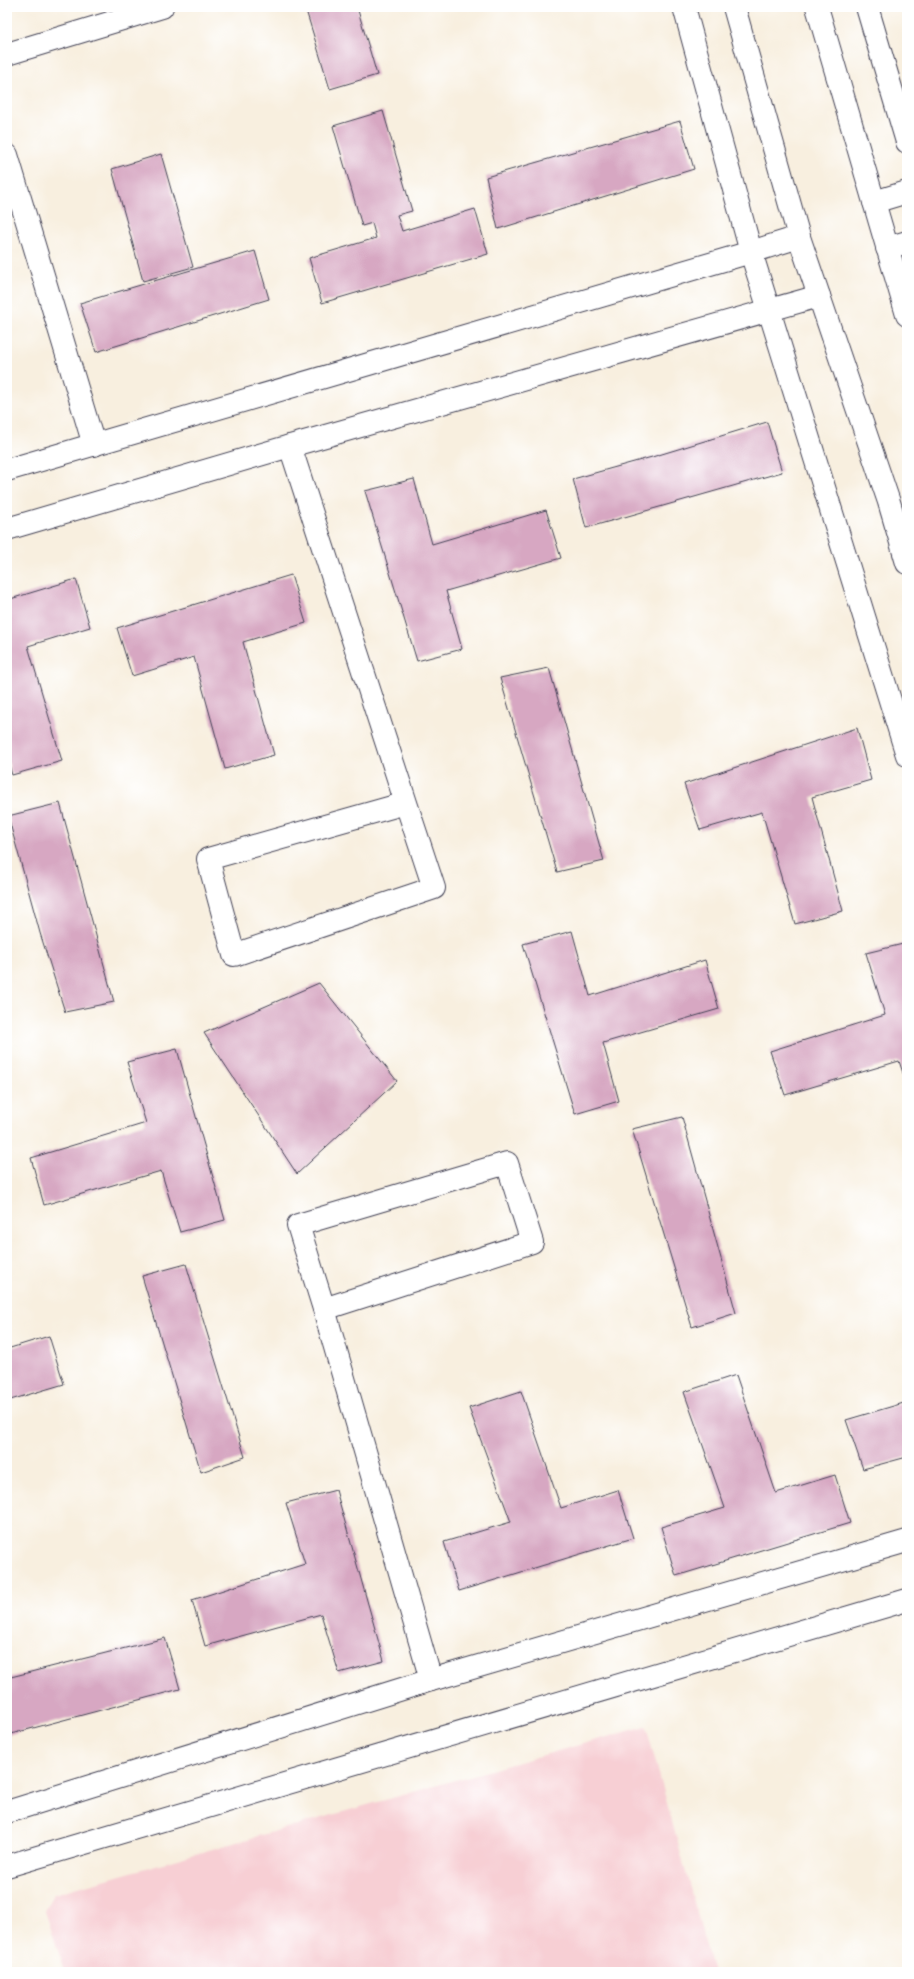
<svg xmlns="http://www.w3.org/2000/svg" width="914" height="1979" font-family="Mynerve,sans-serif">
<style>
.built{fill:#f7cfd4}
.building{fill:#d7a7c2}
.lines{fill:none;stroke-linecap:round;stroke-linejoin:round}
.minor-casing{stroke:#424154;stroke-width:24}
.major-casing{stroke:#424154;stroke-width:24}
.minor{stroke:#fff;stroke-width:22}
.major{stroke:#fff;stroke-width:22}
</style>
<rect width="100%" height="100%" fill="#fff"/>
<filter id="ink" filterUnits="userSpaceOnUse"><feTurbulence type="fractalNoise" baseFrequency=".025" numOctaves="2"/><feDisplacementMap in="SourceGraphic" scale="8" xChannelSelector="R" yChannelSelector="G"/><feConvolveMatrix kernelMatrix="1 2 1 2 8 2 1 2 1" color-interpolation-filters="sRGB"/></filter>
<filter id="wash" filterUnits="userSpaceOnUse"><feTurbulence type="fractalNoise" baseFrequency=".012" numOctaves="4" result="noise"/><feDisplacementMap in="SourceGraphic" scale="16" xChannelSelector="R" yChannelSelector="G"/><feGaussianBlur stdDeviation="0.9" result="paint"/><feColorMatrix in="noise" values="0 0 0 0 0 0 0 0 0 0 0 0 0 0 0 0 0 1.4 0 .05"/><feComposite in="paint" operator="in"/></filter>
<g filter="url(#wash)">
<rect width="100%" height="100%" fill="#f8efdf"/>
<!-- built -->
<polygon class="built" points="646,1726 713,1972 65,1972 45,1911 54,1894"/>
<g id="blocks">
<!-- building -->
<g class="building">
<polygon points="305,7 357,7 377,75 330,89"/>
<polygon points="383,111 412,211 397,215 402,231 475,209 488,254 322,303 309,258 376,238 372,223 362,226 333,126"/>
<polygon points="680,121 694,169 498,229 486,177"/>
<polygon points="161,154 193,267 143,281 112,169"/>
<polygon points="255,251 269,299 96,352 80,303"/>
<polygon points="767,422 782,472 586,528 573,479 652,457"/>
<polygon points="414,479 432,544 546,510 561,558 446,591 462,649 417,661 365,491"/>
<polygon points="291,575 306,623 243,642 274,755 225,769 194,657 132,676 117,628"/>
<polygon points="76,579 90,627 28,646 62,761 12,775 7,758 7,600"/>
<polygon points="549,668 604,861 557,872 500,678"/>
<polygon points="857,728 871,780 812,797 843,911 795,924 762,812 700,830 684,784"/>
<polygon points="60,803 114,1002 65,1012 40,933 8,816"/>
<polygon points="572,931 590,996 705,960 719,1009 603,1043 619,1101 575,1114 523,944"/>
<polygon points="907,943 907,1085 899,1061 785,1095 770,1051 885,1015 866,953"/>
<polygon points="319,983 397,1081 297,1174 204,1033"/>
<polygon points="177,1049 225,1220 180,1232 161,1171 44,1205 31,1158 146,1123 127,1062"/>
<polygon points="682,1117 736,1313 692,1327 632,1129"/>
<polygon points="186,1264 245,1457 201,1472 142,1276"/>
<polygon points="49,1336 64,1384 7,1401 7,1349"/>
<polygon points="736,1375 776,1493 835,1475 850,1523 676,1576 661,1527 725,1508 684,1392"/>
<polygon points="521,1391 561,1508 618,1490 633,1538 459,1591 444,1542 511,1522 469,1408"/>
<polygon points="907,1402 907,1457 863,1469 846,1420"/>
<polygon points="336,1490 384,1661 339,1673 321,1614 205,1646 192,1600 305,1564 286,1503"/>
<polygon points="165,1638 180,1689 7,1735 7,1678"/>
</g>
</g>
</g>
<g filter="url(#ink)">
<use href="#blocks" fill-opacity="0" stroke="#424154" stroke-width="1"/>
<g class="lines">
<defs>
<g id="minor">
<polyline points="7,54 162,7"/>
<polyline points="7,155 94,445"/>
<polyline points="290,446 406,803 208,859 234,955 434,888 406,803"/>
<polyline points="7,470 751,252 799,237"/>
<polyline points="7,529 290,446 819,296"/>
<polyline points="324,1309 298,1225 507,1163 532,1242 324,1309 431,1680"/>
</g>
<g id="major">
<polyline points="684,7 751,252 907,755"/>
<polyline points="734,7 799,237 889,502 907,563"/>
<polyline points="817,7 907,315"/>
<polyline points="867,7 907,142"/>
<polyline points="874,202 907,192"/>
<polyline points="887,248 907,242"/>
<polyline points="7,1812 431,1680 907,1541"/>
<polyline points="7,1866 907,1600"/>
</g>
</defs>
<!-- minor casing -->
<use href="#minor" class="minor-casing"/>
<!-- major casing -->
<use href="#major" class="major-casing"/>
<!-- minor -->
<use href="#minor" class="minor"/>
<!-- major -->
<use href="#major" class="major"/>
</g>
</g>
<!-- margin -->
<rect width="914" height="1979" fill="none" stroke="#fff" stroke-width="24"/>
</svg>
